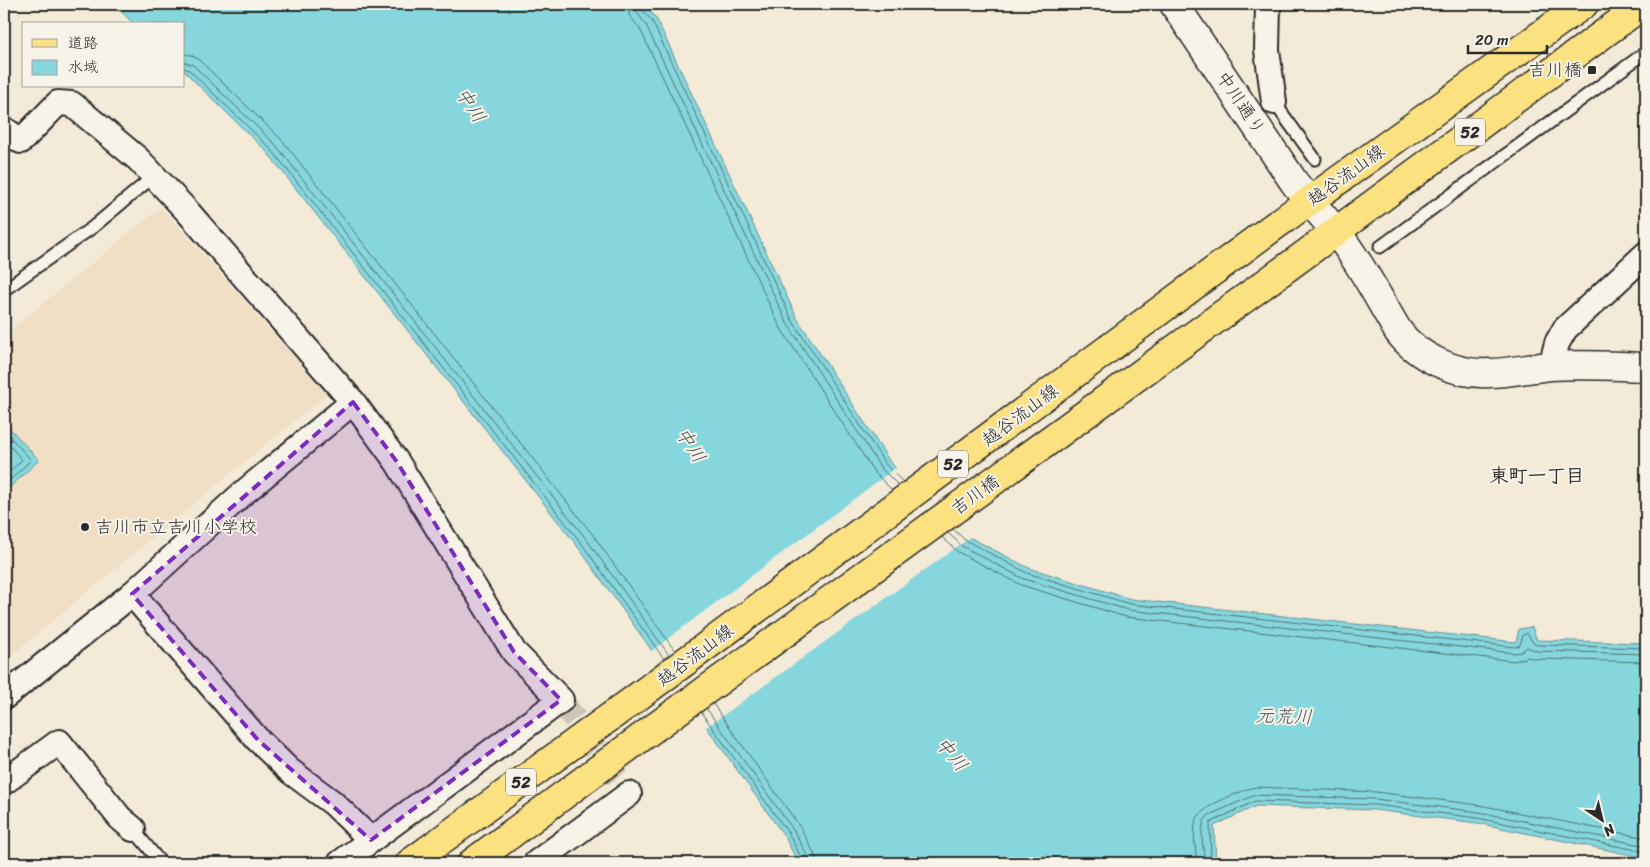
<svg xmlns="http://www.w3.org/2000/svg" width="1650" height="867" font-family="Sriracha,'Klee One',sans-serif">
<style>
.built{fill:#f0dfc5}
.water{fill:#86d7dd;stroke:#629296}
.pier{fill:#f4ead8}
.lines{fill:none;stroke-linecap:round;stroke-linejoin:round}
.shore{stroke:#4f7072;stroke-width:1}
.minor-tunnel{stroke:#ccc4b5;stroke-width:24;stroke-dasharray:24 12;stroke-linecap:butt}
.service-casing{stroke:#2b2b2b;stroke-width:15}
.minor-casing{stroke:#2b2b2b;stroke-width:28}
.tertiary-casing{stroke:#2b2b2b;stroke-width:31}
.primary-casing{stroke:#2b2b2b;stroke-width:31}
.service{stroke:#f7f3e8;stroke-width:11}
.minor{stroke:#f7f3e8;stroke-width:24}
.tertiary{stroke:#f7f3e8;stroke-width:28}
.primary{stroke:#fbe180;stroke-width:28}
.marked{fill:#7b2cbf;fill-opacity:0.2;stroke:#7b2cbf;stroke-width:4;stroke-dasharray:10 6;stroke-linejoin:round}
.poi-dot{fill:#2b2b2b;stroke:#f7f3e8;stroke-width:2}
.labels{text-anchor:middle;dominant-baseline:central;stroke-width:4;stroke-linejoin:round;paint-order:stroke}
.shield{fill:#f7f3e8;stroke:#686764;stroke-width:1}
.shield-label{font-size:16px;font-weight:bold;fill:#2b2b2b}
.poi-label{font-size:18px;fill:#2b2b2b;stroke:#f7f3e8;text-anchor:end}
.street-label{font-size:18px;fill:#2b2b2b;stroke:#f7f3e8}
.water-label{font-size:19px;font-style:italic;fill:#425658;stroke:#f7f3e8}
.neighbourhood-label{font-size:19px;font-weight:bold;fill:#2b2b2b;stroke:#f7f3e8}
</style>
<rect width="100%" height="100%" fill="#f4ead8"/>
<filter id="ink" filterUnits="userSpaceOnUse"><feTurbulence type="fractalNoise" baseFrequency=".02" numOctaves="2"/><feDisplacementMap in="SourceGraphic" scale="10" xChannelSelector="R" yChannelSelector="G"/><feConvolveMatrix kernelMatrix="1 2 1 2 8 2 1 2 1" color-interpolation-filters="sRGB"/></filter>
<g filter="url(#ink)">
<!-- built -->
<polygon class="built" points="161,207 327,394 4,661 4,335"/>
<!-- water -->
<g class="water">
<polygon points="113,4 644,4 656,18 797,318 890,462 967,536 1029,568 1131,599 1516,642 1519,629 1532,627 1537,640 1646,643 1646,858 1477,823 1374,810 1256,806 1214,826 1216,863 798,863 785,837 578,547 267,152 184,71 184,24 134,24"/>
<polygon points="4,422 39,460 7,490 4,486"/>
</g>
<!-- pier -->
<g class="pier">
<polygon points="898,466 972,536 704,729 650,652"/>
<polygon points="1646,775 1646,860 1639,859"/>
</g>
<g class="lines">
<!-- shore -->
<g class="shore">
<polyline points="627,4 629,15 640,29 780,327 874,472 892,490"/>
<polyline points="634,4 636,11 646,25 787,323 881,468 898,485"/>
<polyline points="640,4 641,8 652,21 792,320 886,465 903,482"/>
<polyline points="184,54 191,55 198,59 282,140 593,535 675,651"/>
<polyline points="184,62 193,65 276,145 587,540 669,655"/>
<polyline points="184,68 189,70 271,149 582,544 664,659"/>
<polyline points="4,430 31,460 8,482 4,483"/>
<polyline points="4,439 22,460 4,477"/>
<polyline points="953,529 965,540 1027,573 1130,604 1515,647 1520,645 1523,635 1527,633 1533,643 1537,645 1646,648"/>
<polyline points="948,533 962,546 1024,579 1128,610 1514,653 1521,652 1527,647 1537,651 1646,654"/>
<polyline points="942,537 958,552 1021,585 1126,617 1514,661 1528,657 1537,659 1646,662"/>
<polyline points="713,704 800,827 814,853 816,863"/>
<polyline points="706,708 794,831 808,857 809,863"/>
<polyline points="701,712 789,834 802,859 802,863"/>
<path d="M1197,863C1196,851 1193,837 1195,824C1197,807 1234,795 1248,789L1256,787L1376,792L1479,805L1646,838"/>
<path d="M1205,863C1204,850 1197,824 1209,815L1255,795L1375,799L1479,812L1646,846"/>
<polyline points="1211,863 1210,823 1255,801 1375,805 1478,818 1646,852"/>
</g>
<!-- minor-tunnel -->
<polyline class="minor-tunnel" points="561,700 629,794"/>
<defs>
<g id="service">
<polyline points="1274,102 1315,159"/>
<polyline points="1380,247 1646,52"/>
<polyline points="4,290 93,227 154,176"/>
<polyline points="133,829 161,863"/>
</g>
<g id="minor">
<polyline points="1268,4 1267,50 1274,102"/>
<polyline points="4,129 21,141 58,103 72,104 138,159 188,212 353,402 397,462 514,652 561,700 340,863"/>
<polyline points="1551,366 1557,343 1565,329 1646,254"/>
<polyline points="132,594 258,740 290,771 333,803 371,840"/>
<polyline points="4,697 132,594 242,494 353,402"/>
<polyline points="4,782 59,742 120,818 133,829"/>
<polyline points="536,863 629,794"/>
</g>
<path id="tertiary" d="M1174,4L1294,182C1312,206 1334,226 1350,251C1368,277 1382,304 1398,331C1417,357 1456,375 1489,373C1509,373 1529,368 1550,366C1582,364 1614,366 1646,367"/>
<g id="primary">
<polyline points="410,863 632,701 1273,227 1584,4"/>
<polyline points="472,863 654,728 1296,261 1644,4"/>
</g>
</defs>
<!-- service casing -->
<use href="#service" class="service-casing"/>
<!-- minor casing -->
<use href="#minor" class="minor-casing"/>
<!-- tertiary casing -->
<use href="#tertiary" class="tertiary-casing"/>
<!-- primary casing -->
<use href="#primary" class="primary-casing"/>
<!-- service -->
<use href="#service" class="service"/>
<!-- minor -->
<use href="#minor" class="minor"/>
<!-- tertiary -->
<use href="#tertiary" class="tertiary"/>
<!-- primary -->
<use href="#primary" class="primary"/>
</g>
</g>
<!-- marked area -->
<path class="marked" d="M353,402L397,462L514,652L561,700L371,840L258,740L132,594Z"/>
<!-- markers -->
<g class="poi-dot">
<rect x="1587" y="65" width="10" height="10" rx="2.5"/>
<circle cx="85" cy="527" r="5"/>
</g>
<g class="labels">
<!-- shield labels -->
<g class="shield">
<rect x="1455" y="118.5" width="30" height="27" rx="4"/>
<rect x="938" y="450.5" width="30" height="27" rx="4"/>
<rect x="506" y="768.5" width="30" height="27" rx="4"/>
</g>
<g class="shield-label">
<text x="1470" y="132">52</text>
<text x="953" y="464">52</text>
<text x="521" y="782">52</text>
</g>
<!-- poi labels -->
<g class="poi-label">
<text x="1582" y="70">吉川橋</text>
<text x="95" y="527" text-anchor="start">吉川市立吉川小学校</text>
</g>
<!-- street labels -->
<g class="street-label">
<text transform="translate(1241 103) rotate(56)">中川通り</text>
<text transform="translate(1346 175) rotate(-36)">越谷流山線</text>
<text transform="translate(1020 415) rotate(-37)">越谷流山線</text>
<text transform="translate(975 495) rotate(-36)">吉川橋</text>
<text transform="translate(695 655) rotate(-37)">越谷流山線</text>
</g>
<!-- water labels -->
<g class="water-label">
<text transform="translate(471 105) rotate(57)">中川</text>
<text transform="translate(691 445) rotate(57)">中川</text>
<text transform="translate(1284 716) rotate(2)">元荒川</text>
<text transform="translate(952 754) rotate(50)">中川</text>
</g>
<!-- neighbourhood labels -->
<g class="neighbourhood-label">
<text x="1537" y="475">東町一丁目</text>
</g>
</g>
<!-- margin -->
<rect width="1650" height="867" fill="none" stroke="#f7f3e8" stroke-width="20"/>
<rect x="10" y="10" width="1630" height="847" fill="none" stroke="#2b2b2b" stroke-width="2" filter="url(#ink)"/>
<!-- legend -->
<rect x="22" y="22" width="162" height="65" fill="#f7f3e8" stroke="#a5a39c"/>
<rect x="32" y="39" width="25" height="8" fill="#fbe180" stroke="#a5a39c"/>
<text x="68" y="48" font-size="15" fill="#2b2b2b">道路</text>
<rect x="32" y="60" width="25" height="15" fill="#86d7dd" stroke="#a5a39c"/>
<text x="68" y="72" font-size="15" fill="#2b2b2b">水域</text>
<!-- north arrow -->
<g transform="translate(1602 820) rotate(145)" stroke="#f7f3e8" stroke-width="4" paint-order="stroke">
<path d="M0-4L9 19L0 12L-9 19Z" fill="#2b2b2b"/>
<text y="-8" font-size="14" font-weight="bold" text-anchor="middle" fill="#2b2b2b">N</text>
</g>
<!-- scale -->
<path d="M1468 45v8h79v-8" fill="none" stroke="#2b2b2b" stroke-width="2.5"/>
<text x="1475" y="45" font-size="15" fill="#2b2b2b" stroke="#f7f3e8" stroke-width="4" paint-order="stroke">20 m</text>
</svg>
